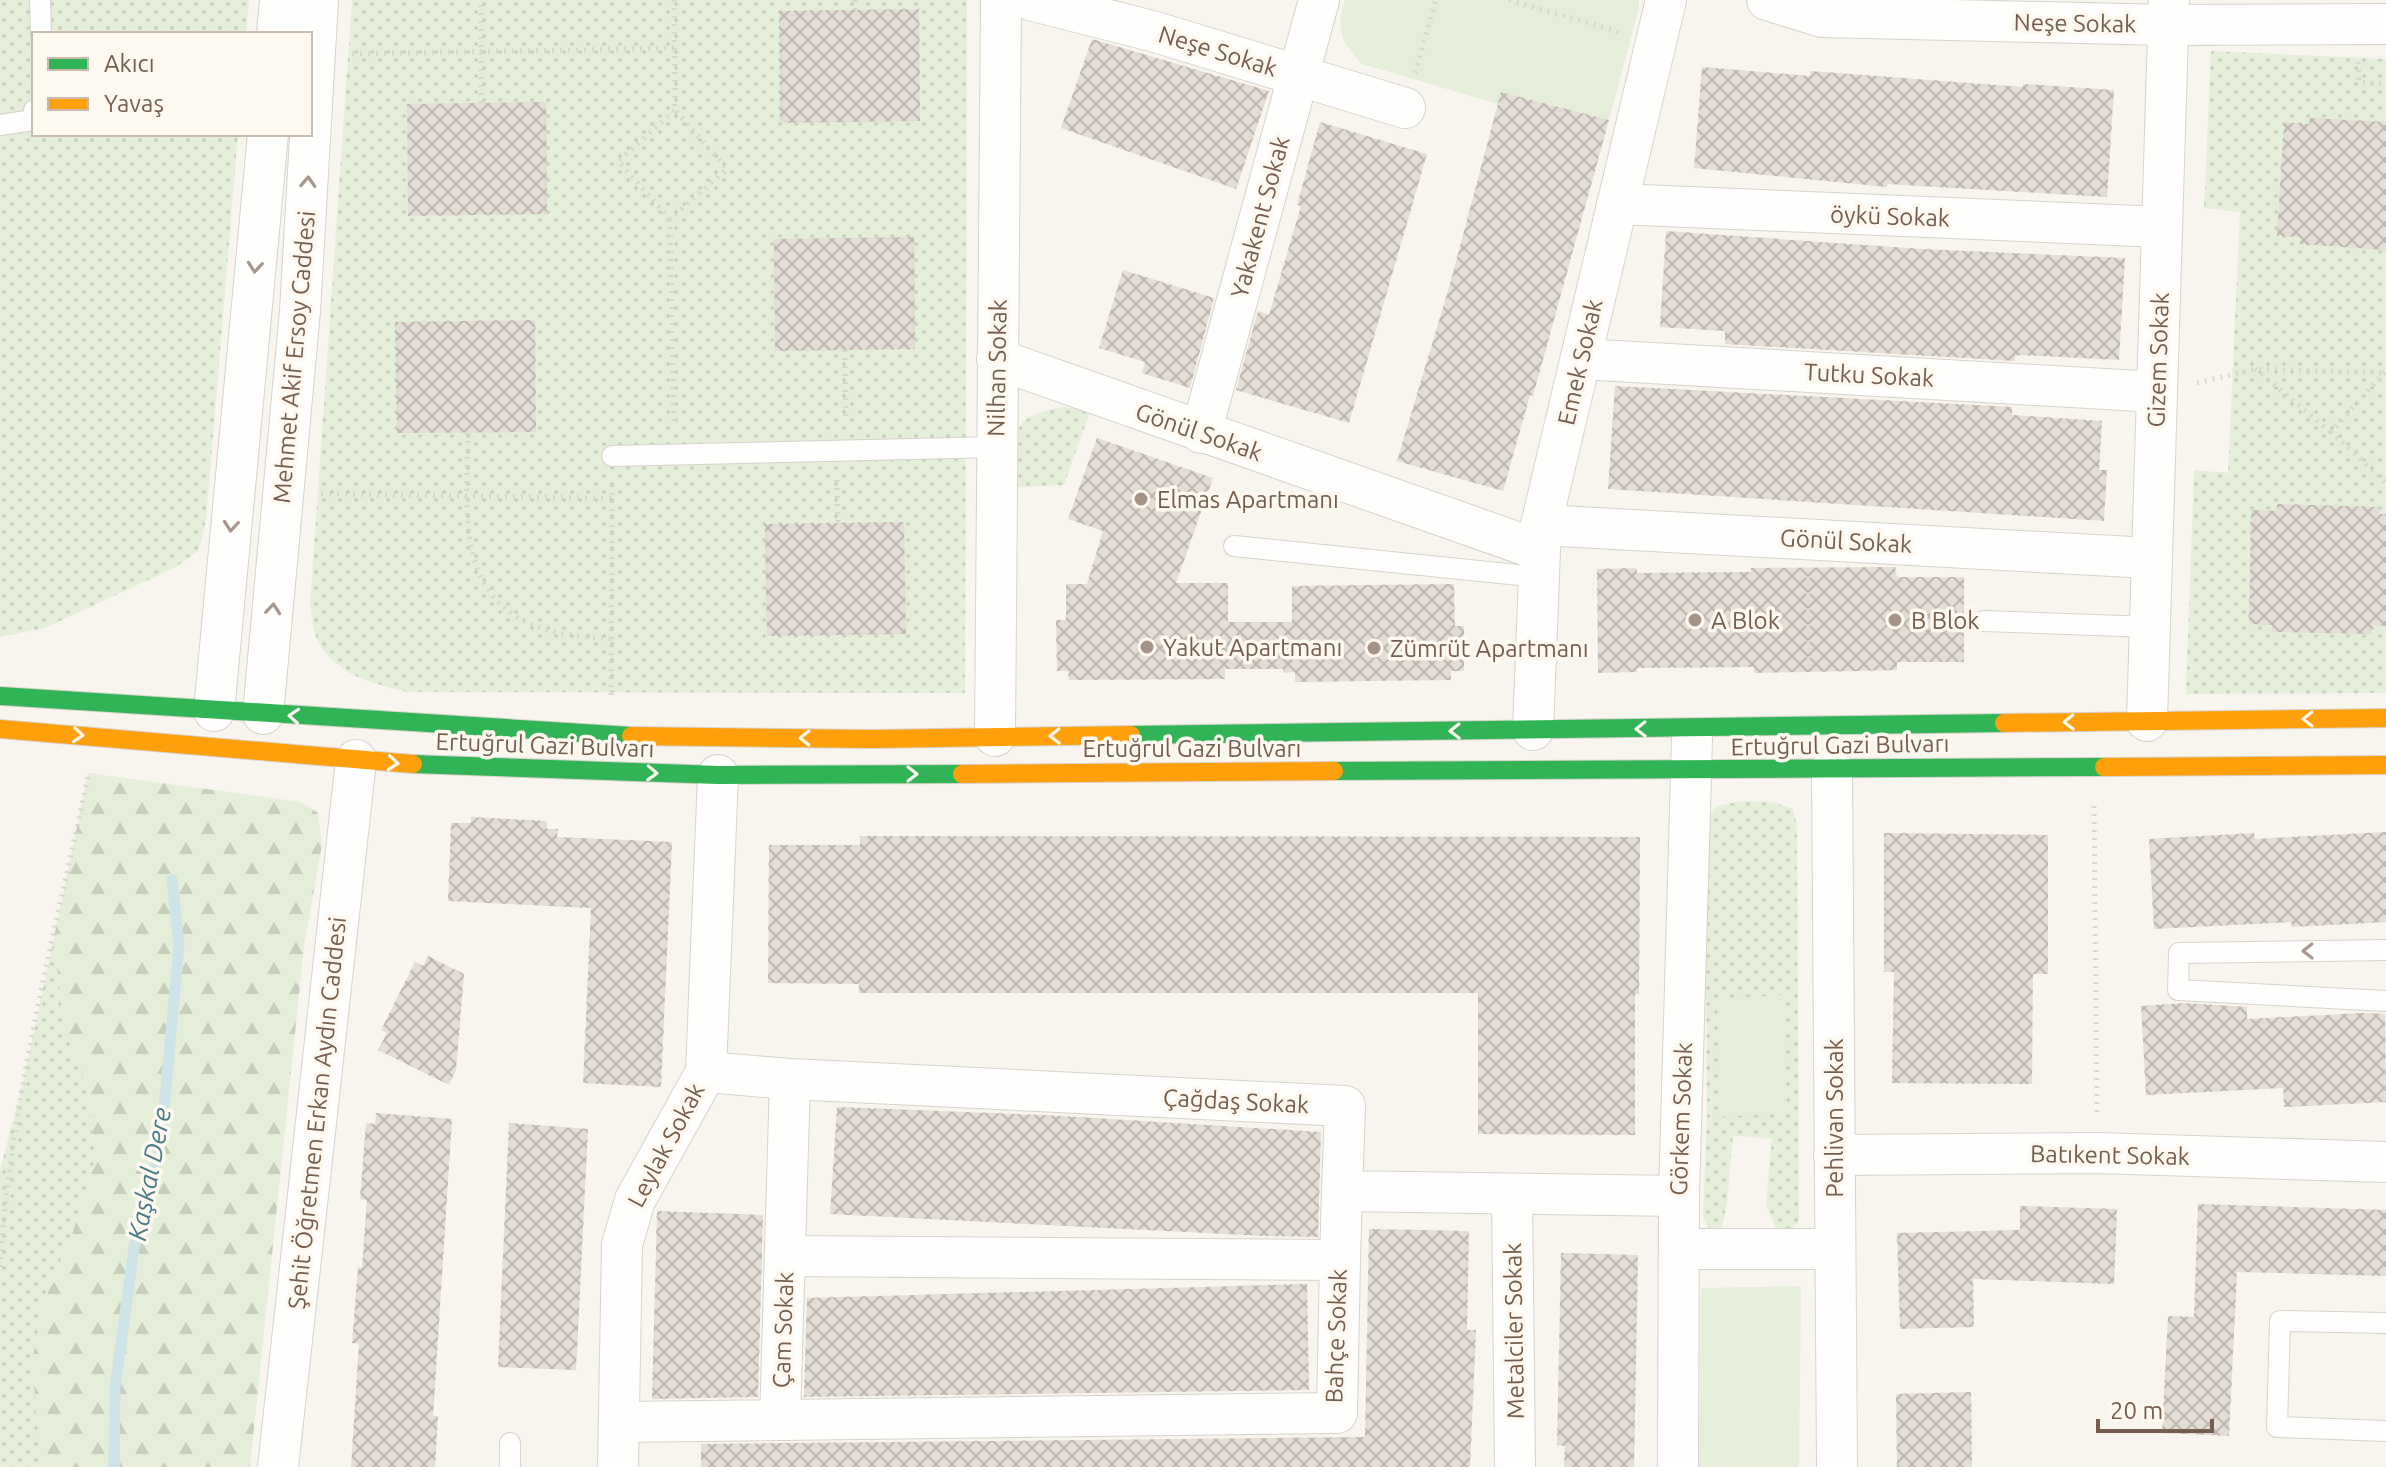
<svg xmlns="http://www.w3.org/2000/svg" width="2386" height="1467" font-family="Ubuntu,sans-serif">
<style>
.grass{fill:url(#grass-dots)}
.forest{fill:url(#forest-firs)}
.park{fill:#e4eed9}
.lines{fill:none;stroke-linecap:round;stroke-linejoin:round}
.stream{stroke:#cfe4e8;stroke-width:11}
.building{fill:url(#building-cross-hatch)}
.lane-casing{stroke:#d7d2cc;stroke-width:22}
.street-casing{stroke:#d7d2cc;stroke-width:42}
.fast-casing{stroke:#d8d2cb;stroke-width:20}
.slow-casing{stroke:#d8d2cb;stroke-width:20}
.path{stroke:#dad5cf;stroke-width:5;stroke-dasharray:2 6;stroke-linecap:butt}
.lane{stroke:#fefefc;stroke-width:20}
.street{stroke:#fefefc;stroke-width:40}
.fast{stroke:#30b455;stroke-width:18}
.slow{stroke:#ff9f0a;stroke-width:18}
.oneway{stroke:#a6968b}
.oneway2{stroke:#fef9f0}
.poi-dot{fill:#a49386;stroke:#fef9f0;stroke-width:3}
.labels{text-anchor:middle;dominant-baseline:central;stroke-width:7;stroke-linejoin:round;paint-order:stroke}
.street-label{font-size:24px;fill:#765e4e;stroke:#fef9f0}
.poi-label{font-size:24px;fill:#765e4e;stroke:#fef9f0;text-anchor:start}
.water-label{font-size:26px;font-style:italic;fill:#487a88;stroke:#fef9f0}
</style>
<defs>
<pattern id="grass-dots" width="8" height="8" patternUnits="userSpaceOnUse" patternTransform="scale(2)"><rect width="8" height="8" fill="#e4eed9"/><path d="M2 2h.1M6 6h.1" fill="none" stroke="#c7cebc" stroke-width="1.8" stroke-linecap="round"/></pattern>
<pattern id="forest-firs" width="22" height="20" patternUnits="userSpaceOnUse" patternTransform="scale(2)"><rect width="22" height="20" fill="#e4eed9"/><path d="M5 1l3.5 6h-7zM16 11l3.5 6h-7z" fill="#c7cebc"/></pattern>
<pattern id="building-cross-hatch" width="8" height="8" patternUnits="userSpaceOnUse" patternTransform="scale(2)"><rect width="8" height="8" fill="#e4ddd5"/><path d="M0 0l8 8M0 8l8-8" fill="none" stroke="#bdb6af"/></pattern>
</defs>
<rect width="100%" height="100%" fill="#f8f5ee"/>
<!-- grass -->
<g class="grass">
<polygon points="0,0 249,0 246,34 34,34 34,134 238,134 206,520 199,550 176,567 45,628 0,637"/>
<path d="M352,0H967L965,693L407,692C372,683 338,676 318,642C313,632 312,616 310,605Z"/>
<polygon points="2211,51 2386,59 2386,693 2186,694 2194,470 2228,473 2240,212 2204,208"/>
<path d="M1065,407L1090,412L1064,485L1017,487C1016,435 1004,416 1065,407Z"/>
<polygon points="1742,801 1772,802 1793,809 1797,826 1799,1220 1792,1229 1778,1233 1766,1204 1772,1139 1733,1135 1727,1203 1720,1236 1710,1231 1703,1216 1707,1116 1705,820 1718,806"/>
<polygon points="54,937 64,1029 89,1091 95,1160 75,1227 43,1301 32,1363 41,1467 0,1467 0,1170 24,1078"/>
</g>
<!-- forest -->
<polygon class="forest" points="88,773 301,802 318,813 322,845 304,946 250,1467 41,1467 32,1363 43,1301 73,1232 95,1160 89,1091 64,1029 54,937"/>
<!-- park -->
<g class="park">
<path d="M1345,0H1639V8L1609,120L1502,92L1498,104L1362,64C1340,41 1336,30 1345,0Z"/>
<polygon points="1784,995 1787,1113 1720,1117 1717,999"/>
<polygon points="1801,1286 1799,1467 1699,1467 1701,1288"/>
</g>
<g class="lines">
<!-- stream -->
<polyline class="stream" points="114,1467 115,1388 134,1248 161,1142 179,946 172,880"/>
</g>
<!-- building -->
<g class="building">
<polygon points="919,9 920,121 780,123 779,11"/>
<polygon points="1092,39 1269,91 1236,189 1061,128"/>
<polygon points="1702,67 1810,76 1810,71 2023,87 2023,84 2114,90 2107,197 1887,184 1887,187 1694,168"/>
<polygon points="1501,92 1609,120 1533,396 1530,395 1503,491 1397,461 1450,284"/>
<polygon points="546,102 547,214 408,216 407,104"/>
<polygon points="2310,118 2386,122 2386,250 2300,244 2301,237 2277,236 2284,122 2309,124"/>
<polygon points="1320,122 1427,154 1349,423 1236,390 1258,311 1269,315 1301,206 1297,205"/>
<polygon points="1666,231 1922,249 2125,258 2119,360 2020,355 2015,356 2015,361 1725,344 1725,331 1660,327"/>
<polygon points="914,237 915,349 775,351 774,239"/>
<polygon points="1123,270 1214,298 1190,388 1142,373 1145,362 1099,348"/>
<polygon points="535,320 536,432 397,433 395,322"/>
<polygon points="1615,386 2012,407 2012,415 2102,421 2099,470 2107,470 2104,521 1608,489"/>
<polygon points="1097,438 1213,478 1176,583 1228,583 1228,622 1292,622 1292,586 1454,584 1455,626 1464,626 1464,671 1451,671 1451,680 1295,682 1295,672 1283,673 1283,669 1225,669 1225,679 1069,680 1068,671 1057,671 1056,620 1066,620 1066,584 1087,584 1103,531 1068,519"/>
<polygon points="2277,504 2379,507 2379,514 2386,514 2386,626 2372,625 2371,634 2272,632 2272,625 2249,624 2251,510 2277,511"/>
<polygon points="904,522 906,634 767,636 765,524"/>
<polygon points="1895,567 1897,577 1964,577 1964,662 1897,662 1897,670 1857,671 1754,673 1754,667 1637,668 1637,672 1598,673 1597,569 1637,568 1637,573 1751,572 1751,568"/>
<polygon points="471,817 547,821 547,829 558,829 557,837 672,842 661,1087 583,1083 591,908 448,901 451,823 471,823"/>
<polygon points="2386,832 2386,922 2292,927 2291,922 2154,929 2149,839 2254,833 2255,839"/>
<polygon points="1884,833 2048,835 2048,974 2033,974 2032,1084 1892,1083 1894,972 1884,972"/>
<polygon points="860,836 1640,837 1639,994 1635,994 1635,1135 1478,1134 1478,993 859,993 859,984 768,983 769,845 860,845"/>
<polygon points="428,956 464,974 456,1070 449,1085 378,1050 387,1033 381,1030 415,962 423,966"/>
<polygon points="2184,1003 2247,1007 2247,1019 2362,1013 2385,1014 2386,1102 2284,1107 2283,1088 2146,1095 2141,1006"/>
<polygon points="837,1107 1045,1115 1321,1132 1318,1237 1266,1236 830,1214"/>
<polygon points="376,1113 452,1119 433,1416 438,1416 435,1467 351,1467 359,1344 352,1343 358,1268 362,1268 367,1200 360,1199 366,1123 375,1124"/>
<polygon points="509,1123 588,1129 576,1370 498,1367"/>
<polygon points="2198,1204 2386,1210 2386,1276 2237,1272 2229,1436 2162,1433 2168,1316 2194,1317"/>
<polygon points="2020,1206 2117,1209 2114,1284 1973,1279 1974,1327 1900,1329 1897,1233 2020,1230"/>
<polygon points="657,1211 763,1215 758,1397 652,1399"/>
<polygon points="1369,1229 1469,1231 1467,1330 1476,1330 1470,1467 701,1467 701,1444 1365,1437"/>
<polygon points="1561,1253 1638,1255 1634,1467 1564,1467 1565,1446 1557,1445"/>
<polygon points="1307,1284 1309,1390 804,1397 807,1298"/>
<polygon points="1971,1392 1972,1467 1897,1467 1896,1394"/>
</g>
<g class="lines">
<defs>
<g id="lane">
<polyline points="40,0 41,34"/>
<polyline points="0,125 33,120 34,110"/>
<polyline points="612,456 996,447"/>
<polyline points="1234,546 1538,577"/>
<polyline points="1984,621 2149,627"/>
<polyline points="2386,950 2179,953 2178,990 2386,1001"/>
<polyline points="2386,1323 2280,1321 2277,1427 2386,1431"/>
<polyline points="510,1467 510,1443"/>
</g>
<g id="street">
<polyline points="1030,0 1152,31 1405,108"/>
<polyline points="1767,0 1822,17 2167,25 2386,24"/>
<polyline points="277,34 280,0"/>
<polyline points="1617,204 2162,227"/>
<polyline points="997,359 1539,550"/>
<polyline points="1581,359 2157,392"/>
<polyline points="1201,433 1319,0"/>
<polyline points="1541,525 2150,558"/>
<polyline points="214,711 268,134"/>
<polyline points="263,714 300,311 318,0"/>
<polyline points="2147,721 2169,0"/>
<polyline points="1533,730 1541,525 1666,0"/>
<polyline points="995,736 1001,0"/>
<polyline points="1832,768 1837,1467"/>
<polyline points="706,1072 790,1079 1345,1106 1342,1191 1679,1196"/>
<polyline points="1834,1155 2098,1153 2386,1162"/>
<polyline points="1512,1194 1515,1467"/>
<polyline points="1679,1249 1834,1249"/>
<polyline points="1340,1260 1342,1191"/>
<polyline points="780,1420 1337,1413 1340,1260 785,1256"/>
<polyline points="619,1422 780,1420 790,1079"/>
<polyline points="278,1467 356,760"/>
<polyline points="618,1467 622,1245 635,1200 706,1072 718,775"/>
<polyline points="1678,1467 1679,1196 1692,739"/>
</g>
<g id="fast">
<polyline points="0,696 631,736"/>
<polyline points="1131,735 2004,723"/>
<polyline points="413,764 718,775 962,774"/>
<polyline points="1334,771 2104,767"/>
</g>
<g id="slow">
<polyline points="2004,723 2386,718"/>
<polyline points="0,729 413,764"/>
<polyline points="631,736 871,739 1131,735"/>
<polyline points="2104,767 2386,765"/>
<polyline points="962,774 1334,771"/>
</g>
</defs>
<!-- lane casing -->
<use href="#lane" class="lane-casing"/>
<!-- street casing -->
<use href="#street" class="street-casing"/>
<!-- fast casing -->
<use href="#fast" class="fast-casing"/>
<!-- slow casing -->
<use href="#slow" class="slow-casing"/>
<!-- path -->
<g class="path">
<polyline points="674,0 675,110 727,169 670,219 618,161 675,110"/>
<polyline points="855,0 855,10"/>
<polyline points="1509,0 1619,32"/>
<polyline points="352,54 674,48"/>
<polyline points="2358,62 2359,82 2386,84"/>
<polyline points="1415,73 1436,0"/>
<polyline points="481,103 481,3"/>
<polyline points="670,219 674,426"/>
<polyline points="845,350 846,421"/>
<polyline points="2255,369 2331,432"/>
<polyline points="2385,372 2331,432 2386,483"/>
<polyline points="2197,383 2255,369 2386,373"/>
<path d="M468,433C467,507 453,601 544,629C566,636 589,637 612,639"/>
<polyline points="837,480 838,523"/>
<polyline points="321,494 612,498"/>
<polyline points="1808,576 1809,669"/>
<polyline points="611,695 612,485"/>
<polyline points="2094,806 2097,1116"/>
<path d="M0,1267C10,1101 54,938 88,776"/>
</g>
<!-- lane -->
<use href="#lane" class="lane"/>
<!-- street -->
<use href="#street" class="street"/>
<!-- fast -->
<use href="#fast" class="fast"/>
<!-- slow -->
<use href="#slow" class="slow"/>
</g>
<!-- one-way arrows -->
<defs><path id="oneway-chevron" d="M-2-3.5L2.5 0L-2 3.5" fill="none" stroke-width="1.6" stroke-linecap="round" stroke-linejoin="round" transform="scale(2)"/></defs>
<g class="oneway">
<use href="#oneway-chevron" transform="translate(308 182) rotate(-87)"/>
<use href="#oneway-chevron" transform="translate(255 267) rotate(95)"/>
<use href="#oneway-chevron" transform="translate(231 526) rotate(95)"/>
<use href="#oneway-chevron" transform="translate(273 609) rotate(-85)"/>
<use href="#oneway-chevron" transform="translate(2308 951) rotate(179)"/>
</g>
<g class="oneway2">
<use href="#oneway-chevron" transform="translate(294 716) rotate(-176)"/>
<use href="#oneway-chevron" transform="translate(2308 719) rotate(179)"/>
<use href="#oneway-chevron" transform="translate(2069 722) rotate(179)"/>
<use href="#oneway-chevron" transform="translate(1641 729) rotate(179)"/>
<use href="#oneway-chevron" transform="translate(1455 731) rotate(179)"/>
<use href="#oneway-chevron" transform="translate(78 735) rotate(5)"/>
<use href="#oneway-chevron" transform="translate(1055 736) rotate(179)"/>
<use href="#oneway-chevron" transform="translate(805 738) rotate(-179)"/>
<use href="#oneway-chevron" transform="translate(393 763) rotate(5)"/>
<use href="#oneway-chevron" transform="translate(652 773) rotate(2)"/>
<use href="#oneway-chevron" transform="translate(912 774)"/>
</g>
<!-- markers -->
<g class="poi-dot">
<circle cx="1141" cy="499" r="8"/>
<circle cx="1695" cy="620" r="8"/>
<circle cx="1895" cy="620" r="8"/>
<circle cx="1147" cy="647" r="8"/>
<circle cx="1374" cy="648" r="8"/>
</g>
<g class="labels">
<!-- street labels -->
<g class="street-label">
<text transform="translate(2075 23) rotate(1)">Neşe Sokak</text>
<text transform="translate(1218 51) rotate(17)">Neşe Sokak</text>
<text transform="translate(1890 216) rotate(2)">öykü Sokak</text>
<text transform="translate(1260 217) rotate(-75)">Yakakent Sokak</text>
<text transform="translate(294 357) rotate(-85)">Mehmet Akif Ersoy Caddesi</text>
<text transform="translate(2158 360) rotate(-88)">Gizem Sokak</text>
<text transform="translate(1580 362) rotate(-77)">Emek Sokak</text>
<text transform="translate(997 368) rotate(-89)">Nilhan Sokak</text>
<text transform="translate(1869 375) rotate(3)">Tutku Sokak</text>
<text transform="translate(1199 432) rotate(19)">Gönül Sokak</text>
<text transform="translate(1846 541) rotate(3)">Gönül Sokak</text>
<text transform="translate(545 745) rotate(2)">Ertuğrul Gazi Bulvarı</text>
<text transform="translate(1840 745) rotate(-1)">Ertuğrul Gazi Bulvarı</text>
<text x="1192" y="748">Ertuğrul Gazi Bulvarı</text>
<text transform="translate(1236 1101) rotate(3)">Çağdaş Sokak</text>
<text transform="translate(317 1113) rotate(-84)">Şehit Öğretmen Erkan Aydın Caddesi</text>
<text transform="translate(1834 1118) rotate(-90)">Pehlivan Sokak</text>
<text transform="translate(1681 1119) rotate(-88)">Görkem Sokak</text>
<text transform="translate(666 1145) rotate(-62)">Leylak Sokak</text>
<text transform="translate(2110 1155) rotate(1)">Batıkent Sokak</text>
<text transform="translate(783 1330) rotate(-88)">Çam Sokak</text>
<text transform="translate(1514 1331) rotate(-91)">Metalciler Sokak</text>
<text transform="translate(1336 1336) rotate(-88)">Bahçe Sokak</text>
</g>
<!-- poi labels -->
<g class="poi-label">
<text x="1157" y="499">Elmas Apartmanı</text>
<text x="1711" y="620">A Blok</text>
<text x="1911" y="620">B Blok</text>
<text x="1163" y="647">Yakut Apartmanı</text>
<text x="1390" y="648">Zümrüt Apartmanı</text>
</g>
<!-- water labels -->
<g class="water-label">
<text transform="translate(149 1174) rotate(-79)">Kaşkal Dere</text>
</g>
</g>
<!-- legend -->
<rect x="32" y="32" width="280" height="104" fill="#fef9f0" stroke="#c8bbaf" stroke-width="2"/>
<rect x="48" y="58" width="40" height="12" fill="#30b455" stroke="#c8bbaf" stroke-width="2"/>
<text x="104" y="72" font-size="24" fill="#765e4e">Akıcı</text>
<rect x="48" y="98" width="40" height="12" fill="#ff9f0a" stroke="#c8bbaf" stroke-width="2"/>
<text x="104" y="112" font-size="24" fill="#765e4e">Yavaş</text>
<!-- scale -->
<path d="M2098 1419v12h114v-12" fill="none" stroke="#765e4e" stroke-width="4"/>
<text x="2110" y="1419" font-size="24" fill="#765e4e" stroke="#fef9f0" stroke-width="6" paint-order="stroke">20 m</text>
</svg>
